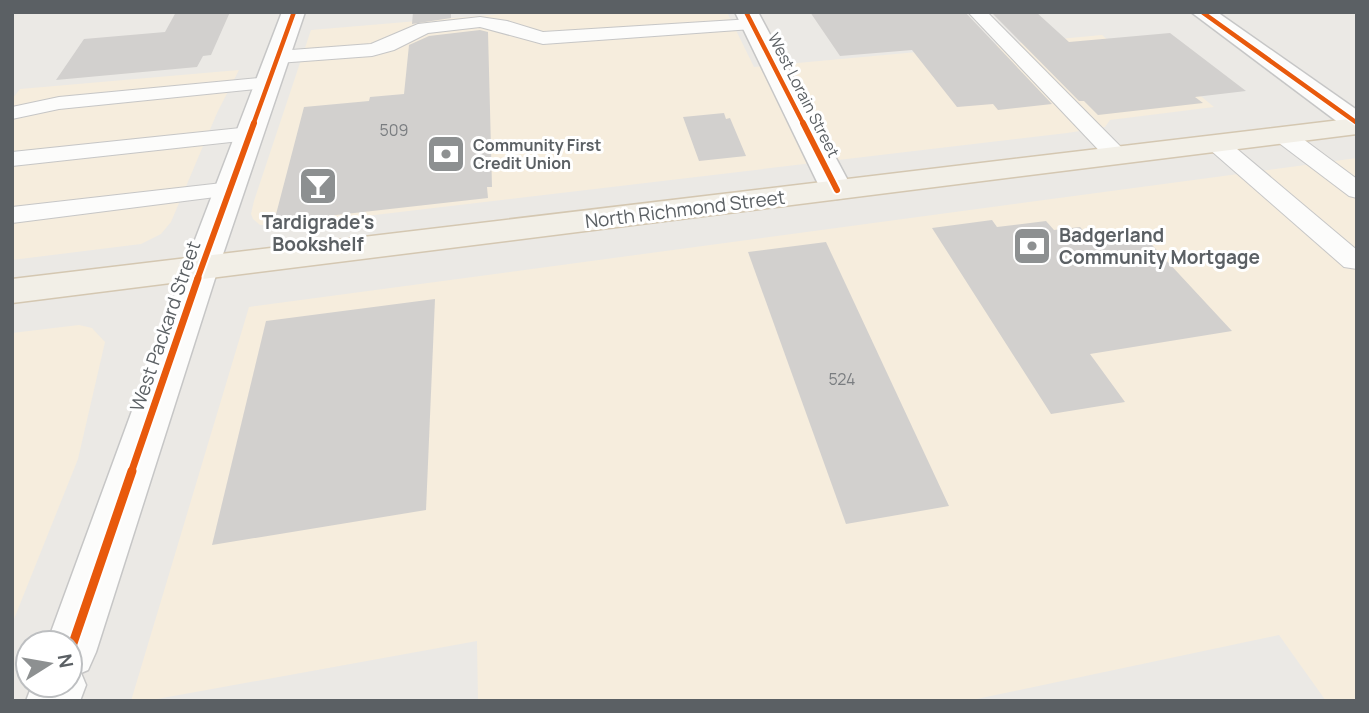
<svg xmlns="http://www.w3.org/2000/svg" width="1369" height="713" font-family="Manrope,sans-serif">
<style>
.commercial{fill:#f6eddd}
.building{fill:#d2d0ce}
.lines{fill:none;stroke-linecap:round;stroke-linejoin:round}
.service-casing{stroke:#c6c6c6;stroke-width:2}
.minor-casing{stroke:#c6c6c6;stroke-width:3}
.tertiary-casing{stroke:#c6c6c6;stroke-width:3}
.primary-casing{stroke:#d4c7b1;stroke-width:3}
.service{fill:#fcfcfb;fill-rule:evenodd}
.minor{fill:#fcfcfb;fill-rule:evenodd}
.tertiary{fill:#fcfcfb;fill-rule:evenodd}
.primary{fill:#f2efe7;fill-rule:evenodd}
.cycleway-far3-casing{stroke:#fff;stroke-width:7}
.cycleway-far2-casing{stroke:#fff;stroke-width:10}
.cycleway-far1-casing{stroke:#fff;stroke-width:11}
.cycleway-casing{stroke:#fff;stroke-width:13}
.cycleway-far3{stroke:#e8590c;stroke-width:4.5}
.cycleway-far2{stroke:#e8590c;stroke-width:6}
.cycleway-far1{stroke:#e8590c;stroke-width:7}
.cycleway{stroke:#e8590c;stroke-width:9}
.labels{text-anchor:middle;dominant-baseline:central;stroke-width:6;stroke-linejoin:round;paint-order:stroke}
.far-street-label{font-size:16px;fill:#5b6064;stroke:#fff}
.number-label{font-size:16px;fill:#7a7d80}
.far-poi-label{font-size:16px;font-weight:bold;fill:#5b6064;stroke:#fff;text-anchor:start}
.street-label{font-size:19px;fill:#5b6064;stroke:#fff}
.poi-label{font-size:19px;font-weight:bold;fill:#5b6064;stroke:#fff}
</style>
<rect width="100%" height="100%" fill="#ebe9e5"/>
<!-- commercial -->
<g class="commercial">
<polygon points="524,12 727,12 754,67 1102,35 1138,66 1162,64 1214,107 1110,120 1105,127 1067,133 290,225 260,225 253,219 251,214 254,201 311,30"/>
<polygon points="239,70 217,113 171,222 161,234 141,244 12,260 12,99 20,89"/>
<polygon points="1357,158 1357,701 1326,701 1279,635 967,701 478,701 477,641 146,701 131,701 249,307"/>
<polygon points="79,325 92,328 105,342 78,459 12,624 12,333"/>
</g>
<!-- building -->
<g class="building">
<polygon points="176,12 230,12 211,55 203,56 197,67 56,80 84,39 165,32"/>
<polygon points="413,12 451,12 451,18 412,24"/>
<polygon points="810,12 965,12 1052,104 998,110 993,104 957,107 912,50 840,56"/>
<polygon points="991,12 1036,12 1069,42 1170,33 1246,91 1195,97 1203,103 1098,115 1084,101 1079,101"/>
<polygon points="480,30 488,32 492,187 487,187 488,198 274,222 304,107 369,101 370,97 404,94 409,45 429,36"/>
<polygon points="724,113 726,119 730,118 746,156 699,161 683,117"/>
<polygon points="992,220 997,227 1046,221 1054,230 1080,227 1091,239 1140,232 1232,331 1090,354 1125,402 1051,414 932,228"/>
<polygon points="826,242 949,506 846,524 748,252"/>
<polygon points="435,299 426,510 212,545 266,321"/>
</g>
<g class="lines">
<defs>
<g id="service">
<polygon points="968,12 987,12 1125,151 1128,156 1125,161 1109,161"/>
<polygon points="480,17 507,21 543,32 752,19 761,24 752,29 543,44 480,27 428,33 394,50 372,56 278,63 268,57 278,51 371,44 418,24"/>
<polygon points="269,77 276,79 279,83 276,87 59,109 12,119 12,107 59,97"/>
<polygon points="250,127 258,129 261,134 258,139 12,166 12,152"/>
<polygon points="1283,128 1291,130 1357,179 1357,198 1349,196 1275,140 1272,135 1275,130"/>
<polygon points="1216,136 1224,138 1357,250 1357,269 1344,267 1208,148 1205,143 1208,138"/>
<polygon points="231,182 239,184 243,189 239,194 12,223 12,207"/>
</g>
<g id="minor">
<polygon points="735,12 758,12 853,190 848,197 837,199 826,197 821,190"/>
<polygon points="1191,12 1217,12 1357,110 1357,131 1347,129"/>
</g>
<polygon id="tertiary" points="282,12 305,12 219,266 96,652 88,670 81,673 86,685 80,701 26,701 32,685 70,685 70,643 47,643 185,266"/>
<polygon id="primary" points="1357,118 1357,134 12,303 12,279"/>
</defs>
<!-- service casing -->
<use href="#service" class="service-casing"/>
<!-- minor casing -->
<use href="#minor" class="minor-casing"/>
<!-- tertiary casing -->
<use href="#tertiary" class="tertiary-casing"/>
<!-- primary casing -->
<use href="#primary" class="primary-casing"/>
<!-- service -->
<use href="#service" class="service"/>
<!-- minor -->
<use href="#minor" class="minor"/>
<!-- tertiary -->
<use href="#tertiary" class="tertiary"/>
<!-- primary -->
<use href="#primary" class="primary"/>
<defs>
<g id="cycleway-far3">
<polyline points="746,12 804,125"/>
<polyline points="1202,12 1357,123"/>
<polyline points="253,125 294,12"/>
</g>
<g id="cycleway-far2">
<polyline points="803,123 837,190"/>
<polyline points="197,280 254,123"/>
</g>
<polyline id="cycleway-far1" points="131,473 198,278"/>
<polyline id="cycleway" points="70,652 132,471"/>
</defs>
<!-- cycleway-far3 casing -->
<use href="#cycleway-far3" class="cycleway-far3-casing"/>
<!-- cycleway-far2 casing -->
<use href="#cycleway-far2" class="cycleway-far2-casing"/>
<!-- cycleway-far1 casing -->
<use href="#cycleway-far1" class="cycleway-far1-casing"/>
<!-- cycleway casing -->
<use href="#cycleway" class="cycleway-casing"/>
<!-- cycleway-far3 -->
<use href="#cycleway-far3" class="cycleway-far3"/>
<!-- cycleway-far2 -->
<use href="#cycleway-far2" class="cycleway-far2"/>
<!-- cycleway-far1 -->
<use href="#cycleway-far1" class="cycleway-far1"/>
<!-- cycleway -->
<use href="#cycleway" class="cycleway"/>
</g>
<!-- icons -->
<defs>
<symbol id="bank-square" viewBox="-11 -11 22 22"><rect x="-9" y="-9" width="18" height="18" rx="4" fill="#8d9091" stroke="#fff"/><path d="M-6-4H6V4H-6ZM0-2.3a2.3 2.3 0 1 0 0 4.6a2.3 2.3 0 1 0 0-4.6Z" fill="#fff"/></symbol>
<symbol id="bar-square" viewBox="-11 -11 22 22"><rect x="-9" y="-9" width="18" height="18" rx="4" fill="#8d9091" stroke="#fff"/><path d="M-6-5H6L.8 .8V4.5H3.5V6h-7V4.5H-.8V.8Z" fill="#fff"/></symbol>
</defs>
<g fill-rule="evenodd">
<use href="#bank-square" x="424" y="132" width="44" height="44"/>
<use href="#bar-square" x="296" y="164" width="44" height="44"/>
<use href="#bank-square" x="1010" y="224" width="44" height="44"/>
</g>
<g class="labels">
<!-- far-street labels -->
<g class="far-street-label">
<text transform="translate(804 95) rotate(63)">West Lorain Street</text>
</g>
<!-- number labels -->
<g class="number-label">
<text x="394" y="130">509</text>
<text x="842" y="379">524</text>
</g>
<!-- far-poi labels -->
<g class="far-poi-label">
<text x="473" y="145">Community First<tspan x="473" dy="18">Credit Union</tspan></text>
</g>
<!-- street labels -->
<g class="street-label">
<text transform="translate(685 209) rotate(-7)">North Richmond Street</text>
<text transform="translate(165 326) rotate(-71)">West Packard Street</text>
</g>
<!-- poi labels -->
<g class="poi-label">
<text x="318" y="222">Tardigrade's<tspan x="318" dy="22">Bookshelf</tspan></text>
<text x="1059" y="235" text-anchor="start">Badgerland<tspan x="1059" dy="22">Community Mortgage</tspan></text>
</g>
</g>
<!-- border -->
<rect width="1369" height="713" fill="none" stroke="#5b6064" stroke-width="28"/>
<!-- north arrow -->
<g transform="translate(49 664) rotate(79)"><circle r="33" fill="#ffffff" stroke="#bdbfc1" stroke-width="2"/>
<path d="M0-5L12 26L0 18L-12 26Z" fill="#8d9091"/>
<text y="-10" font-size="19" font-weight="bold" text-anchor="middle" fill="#5b6064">N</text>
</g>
</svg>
